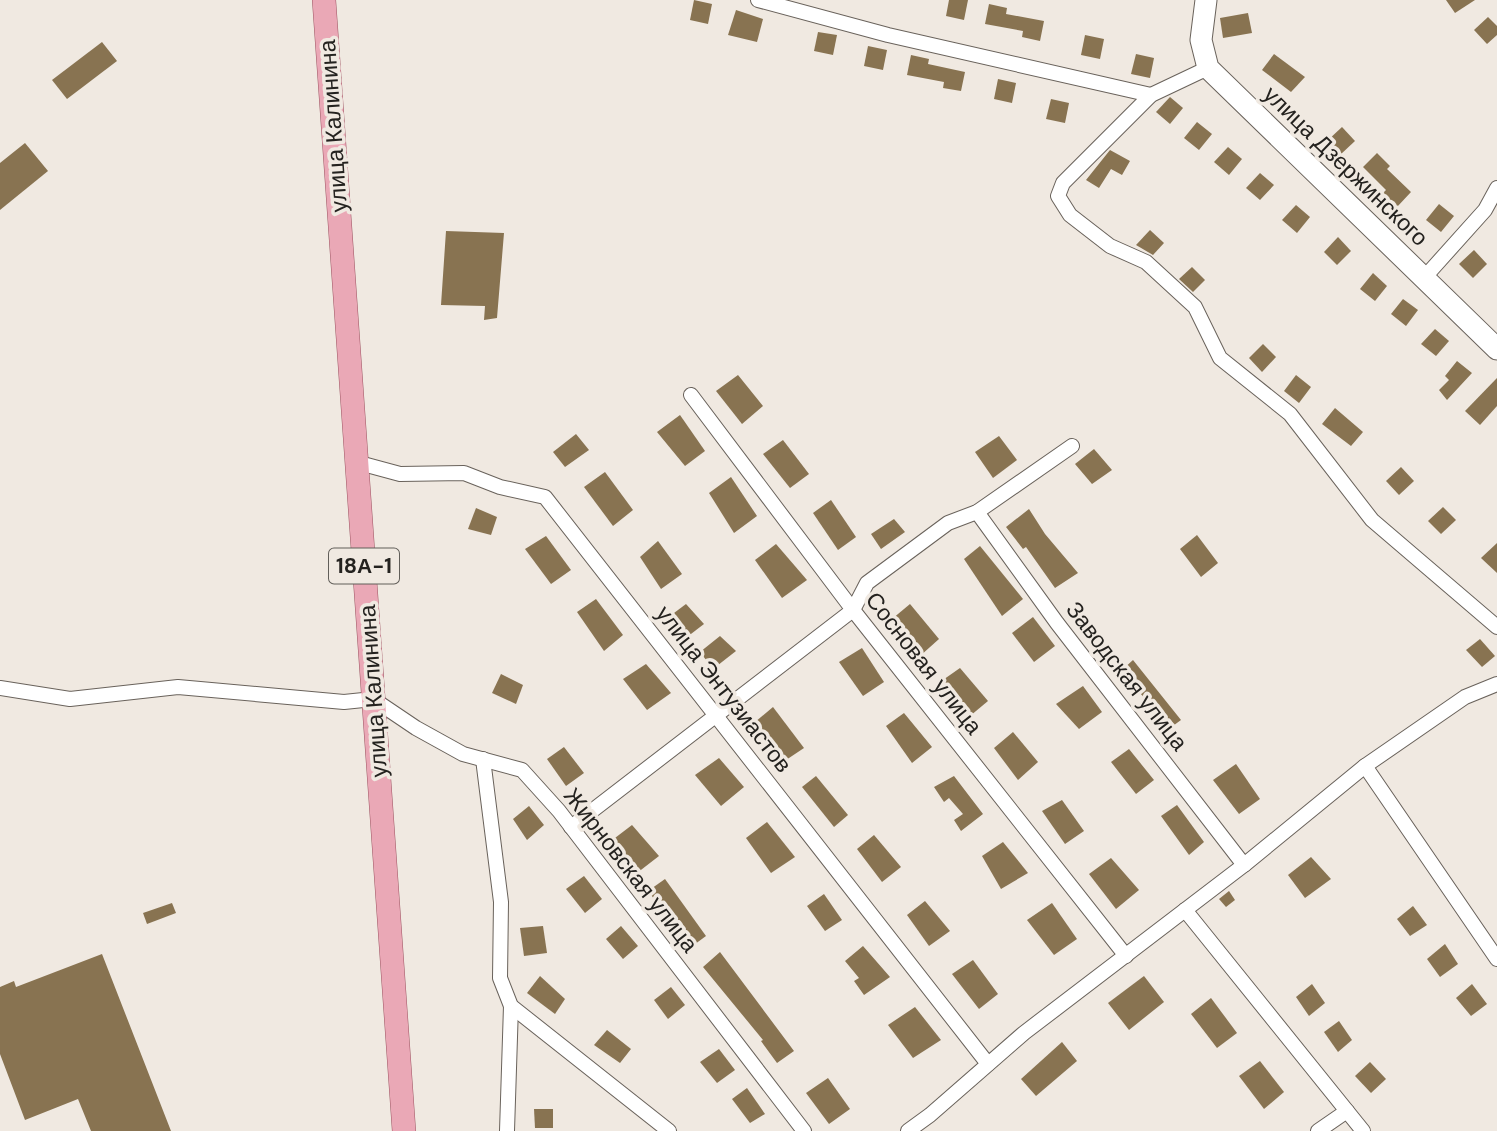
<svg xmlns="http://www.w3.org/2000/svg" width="1497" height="1131" font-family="'DM Sans',sans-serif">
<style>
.building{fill:#887351}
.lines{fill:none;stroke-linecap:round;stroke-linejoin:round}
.street-casing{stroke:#69625b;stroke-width:16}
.secondary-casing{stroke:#69625b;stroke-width:23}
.primary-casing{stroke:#9c5361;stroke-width:24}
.street{stroke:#fff;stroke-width:14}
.secondary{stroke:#fff;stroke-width:21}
.primary{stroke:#eaa8b6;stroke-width:23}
.labels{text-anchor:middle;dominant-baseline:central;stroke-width:7;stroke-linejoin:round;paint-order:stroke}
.shield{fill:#f0e9e1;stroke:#615e59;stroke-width:2}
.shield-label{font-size:21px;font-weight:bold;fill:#24221f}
.street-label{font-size:23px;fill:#24221f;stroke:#f0e9e1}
</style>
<rect width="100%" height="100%" fill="#f0e9e1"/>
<!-- building -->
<g class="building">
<polygon points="694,0 712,4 708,24 690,20"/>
<polygon points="949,0 968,0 964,20 946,16"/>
<polygon points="1446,0 1475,0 1455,13"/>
<polygon points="989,4 1007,8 1006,14 1044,21 1040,41 1022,37 1023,31 985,24"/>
<polygon points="736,10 763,19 757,42 728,35"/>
<polygon points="1248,13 1252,33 1223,38 1220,18"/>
<polygon points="1488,17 1497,26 1497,35 1487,44 1474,30"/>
<polygon points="818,32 837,35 833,55 814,51"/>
<polygon points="1085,35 1104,39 1100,59 1081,55"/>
<polygon points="102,42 117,61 67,99 52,80"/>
<polygon points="868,46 887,50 883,70 864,66"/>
<polygon points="1136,54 1154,58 1150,78 1131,74"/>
<polygon points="1274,54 1305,77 1291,92 1262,70"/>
<polygon points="911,55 929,59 928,64 965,72 961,91 943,88 944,82 907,75"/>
<polygon points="998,79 1016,83 1012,103 994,99"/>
<polygon points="1170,97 1183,108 1170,124 1156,112"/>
<polygon points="1051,99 1069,103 1065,123 1046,119"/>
<polygon points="1197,122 1212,134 1199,150 1184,138"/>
<polygon points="1342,127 1355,141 1340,155 1327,141"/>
<polygon points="25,143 48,171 0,210 0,163"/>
<polygon points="1228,147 1242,159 1229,175 1214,162"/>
<polygon points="1110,150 1130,161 1122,175 1111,169 1099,188 1086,180"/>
<polygon points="1377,153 1390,166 1387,169 1411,192 1397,207 1383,193 1386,190 1363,167"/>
<polygon points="1260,173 1274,185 1260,200 1246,188"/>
<polygon points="1439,204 1454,216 1441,232 1426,220"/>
<polygon points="1296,205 1310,217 1297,233 1282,220"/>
<polygon points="1150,230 1164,243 1153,255 1136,245"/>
<polygon points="446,231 504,233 497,318 484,320 485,306 441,305"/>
<polygon points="1338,237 1351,251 1337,265 1324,252"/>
<polygon points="1474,250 1487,264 1473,278 1459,264"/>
<polygon points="1192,267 1205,280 1193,292 1179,279"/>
<polygon points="1373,273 1387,286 1375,301 1360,289"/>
<polygon points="1403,299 1418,310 1406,326 1391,314"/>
<polygon points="1435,329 1449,341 1436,356 1421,344"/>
<polygon points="1263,344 1276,357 1262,372 1249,358"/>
<polygon points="1457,361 1472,373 1447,400 1439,390 1449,380 1445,376"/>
<polygon points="738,375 763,406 742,424 716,391"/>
<polygon points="1296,375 1311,387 1299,403 1284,391"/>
<polygon points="1497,378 1497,406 1480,425 1465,411"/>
<polygon points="1335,408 1363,432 1351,446 1322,424"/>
<polygon points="680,415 705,451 685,466 657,432"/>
<polygon points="576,434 589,450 565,467 553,452"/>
<polygon points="999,436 1017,460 993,478 975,452"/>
<polygon points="783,440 809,474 790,488 763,454"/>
<polygon points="1094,449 1112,470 1092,484 1075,464"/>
<polygon points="1401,467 1414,481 1399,495 1386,481"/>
<polygon points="605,472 633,510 613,526 584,487"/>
<polygon points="731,477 757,516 734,533 709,493"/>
<polygon points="831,500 856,537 838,550 813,513"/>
<polygon points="1443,507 1456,520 1441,534 1428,521"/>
<polygon points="476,508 497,517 491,535 468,529"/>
<polygon points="1029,509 1045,534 1078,573 1055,588 1026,547 1023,549 1006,527"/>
<polygon points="894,519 905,532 881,549 871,534"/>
<polygon points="1197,535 1218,563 1201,577 1180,549"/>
<polygon points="546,536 571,570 551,584 525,549"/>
<polygon points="658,541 682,574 661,589 640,557"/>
<polygon points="1497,543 1497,573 1481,558"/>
<polygon points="776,544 807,580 782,598 755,560"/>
<polygon points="980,546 1023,599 1002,616 964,559"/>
<polygon points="596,599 623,635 604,651 577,612"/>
<polygon points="686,604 704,624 687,637 670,616"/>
<polygon points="910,604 939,639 920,656 892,619"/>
<polygon points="1033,617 1055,646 1034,662 1012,633"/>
<polygon points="720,636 736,651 713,669 700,652"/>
<polygon points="1480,639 1495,656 1482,667 1466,650"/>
<polygon points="862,648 884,682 863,696 839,662"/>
<polygon points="1133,660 1181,720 1166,731 1146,704 1148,703 1122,670"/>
<polygon points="646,664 671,693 647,710 623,679"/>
<polygon points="960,668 988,701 970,716 940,682"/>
<polygon points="501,674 523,685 516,704 492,693"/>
<polygon points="1083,686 1102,712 1079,729 1056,704"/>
<polygon points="773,707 804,748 783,762 755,722"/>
<polygon points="904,713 932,747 912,763 886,726"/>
<polygon points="1013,732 1038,762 1018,780 994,748"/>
<polygon points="564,747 584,773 566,786 547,759"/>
<polygon points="1129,749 1154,780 1136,794 1111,762"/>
<polygon points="719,758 744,787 721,806 695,775"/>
<polygon points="1236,764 1260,799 1239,814 1213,780"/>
<polygon points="816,776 848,815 834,827 802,787"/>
<polygon points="954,776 983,814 961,831 954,820 963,814 949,798 944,802 934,787"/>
<polygon points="1062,800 1084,831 1065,844 1042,811"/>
<polygon points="1177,805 1204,842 1189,855 1161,816"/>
<polygon points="529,806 544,825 527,840 513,819"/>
<polygon points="767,822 795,857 771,873 746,838"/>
<polygon points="632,825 659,856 637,873 611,841"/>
<polygon points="874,835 901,867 882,882 857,849"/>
<polygon points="1003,842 1028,873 1001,889 982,856"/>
<polygon points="1311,857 1331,879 1305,898 1288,875"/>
<polygon points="1111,858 1139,890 1116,909 1089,874"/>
<polygon points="584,876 602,899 585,913 566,889"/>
<polygon points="665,879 706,936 691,947 648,891"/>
<polygon points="1229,891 1235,900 1226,907 1219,899"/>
<polygon points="824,894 842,920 825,931 807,906"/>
<polygon points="925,901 950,931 929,946 907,915"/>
<polygon points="172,903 176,913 147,924 143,913"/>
<polygon points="1052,903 1077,939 1054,955 1027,920"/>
<polygon points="1413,906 1427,925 1410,936 1397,919"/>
<polygon points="543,926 547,953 524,956 520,928"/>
<polygon points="621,926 638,946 623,959 606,939"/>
<polygon points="1445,944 1458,964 1440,977 1427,959"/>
<polygon points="863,946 890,977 864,995 854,981 859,978 845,961"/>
<polygon points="720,952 794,1051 777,1063 761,1041 763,1040 703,967"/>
<polygon points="102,954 171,1131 91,1131 78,1099 25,1120 0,1054 0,987 14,981 16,987"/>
<polygon points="973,960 998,994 979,1009 952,974"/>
<polygon points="540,976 565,999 555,1014 527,993"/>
<polygon points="1144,976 1164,1002 1129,1030 1108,1003"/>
<polygon points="1312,984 1325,1003 1309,1016 1296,997"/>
<polygon points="1472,984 1487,1004 1471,1016 1456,998"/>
<polygon points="671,987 685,1005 668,1019 654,1000"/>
<polygon points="1211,998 1237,1033 1217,1048 1191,1014"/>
<polygon points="915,1007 941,1040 913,1058 888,1025"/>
<polygon points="1339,1021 1352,1040 1338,1052 1324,1032"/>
<polygon points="607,1030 631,1049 620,1063 594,1045"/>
<polygon points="1062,1042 1077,1061 1036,1096 1021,1079"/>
<polygon points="719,1049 735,1070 717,1083 700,1062"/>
<polygon points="1260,1061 1284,1092 1264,1109 1239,1076"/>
<polygon points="1370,1062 1386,1079 1371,1093 1355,1076"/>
<polygon points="828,1078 850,1109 829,1124 806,1093"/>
<polygon points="747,1088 765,1114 750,1123 732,1099"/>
<polygon points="534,1109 553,1109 553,1128 535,1128"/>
</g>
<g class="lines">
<defs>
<g id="street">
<polyline points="758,0 888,35 1151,95"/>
<polyline points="1208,68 1151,95 1063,183 1058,196 1070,215 1110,246 1146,262 1195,307 1220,358 1290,414 1372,520 1497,627"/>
<polyline points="1424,278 1485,210 1497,188"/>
<polyline points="691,395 853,610 1126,956"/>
<polyline points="356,456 363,464 400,474 464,473 500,487 545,497 988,1064"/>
<polyline points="977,512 1057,623 1244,865"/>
<polyline points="0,688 70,699 178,687 344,702 373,699 416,728 463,754 522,770 559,811 804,1131"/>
<polyline points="483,759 501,902 500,978 511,1006 669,1131"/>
<polyline points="1365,766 1497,959"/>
<polyline points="571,827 853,610 867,583 948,523 977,512 1072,446"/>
<polyline points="1185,910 1363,1131"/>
<polyline points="507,1131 511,1006"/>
<polyline points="908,1131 930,1115 1024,1033 1244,865 1365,766 1465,697 1497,684"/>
<polyline points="1318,1131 1347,1111"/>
</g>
<polyline id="secondary" points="1206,0 1201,40 1208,68 1497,349"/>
<polyline id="primary" points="324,0 404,1131"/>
</defs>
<!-- street casing -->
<use href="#street" class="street-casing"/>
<!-- secondary casing -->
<use href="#secondary" class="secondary-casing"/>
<!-- primary casing -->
<use href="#primary" class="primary-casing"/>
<!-- street -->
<use href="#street" class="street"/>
<!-- secondary -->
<use href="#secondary" class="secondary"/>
<!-- primary -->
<use href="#primary" class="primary"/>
</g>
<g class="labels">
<!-- shield labels -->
<rect class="shield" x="329" y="548.5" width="70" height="35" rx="5"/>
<g class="shield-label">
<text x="364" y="566">18А-1</text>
</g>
<!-- street labels -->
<g class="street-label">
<text transform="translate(333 126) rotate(-94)">улица Калинина</text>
<text transform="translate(1346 166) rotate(44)">улица Дзержинского</text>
<text transform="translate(924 663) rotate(52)">Сосновая улица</text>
<text transform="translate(1127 676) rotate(52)">Заводская улица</text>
<text transform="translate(724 689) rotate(52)">улица Энтузиастов</text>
<text transform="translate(373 691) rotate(-94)">улица Калинина</text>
<text transform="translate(631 870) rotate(52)">Жирновская улица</text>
</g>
</g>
</svg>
